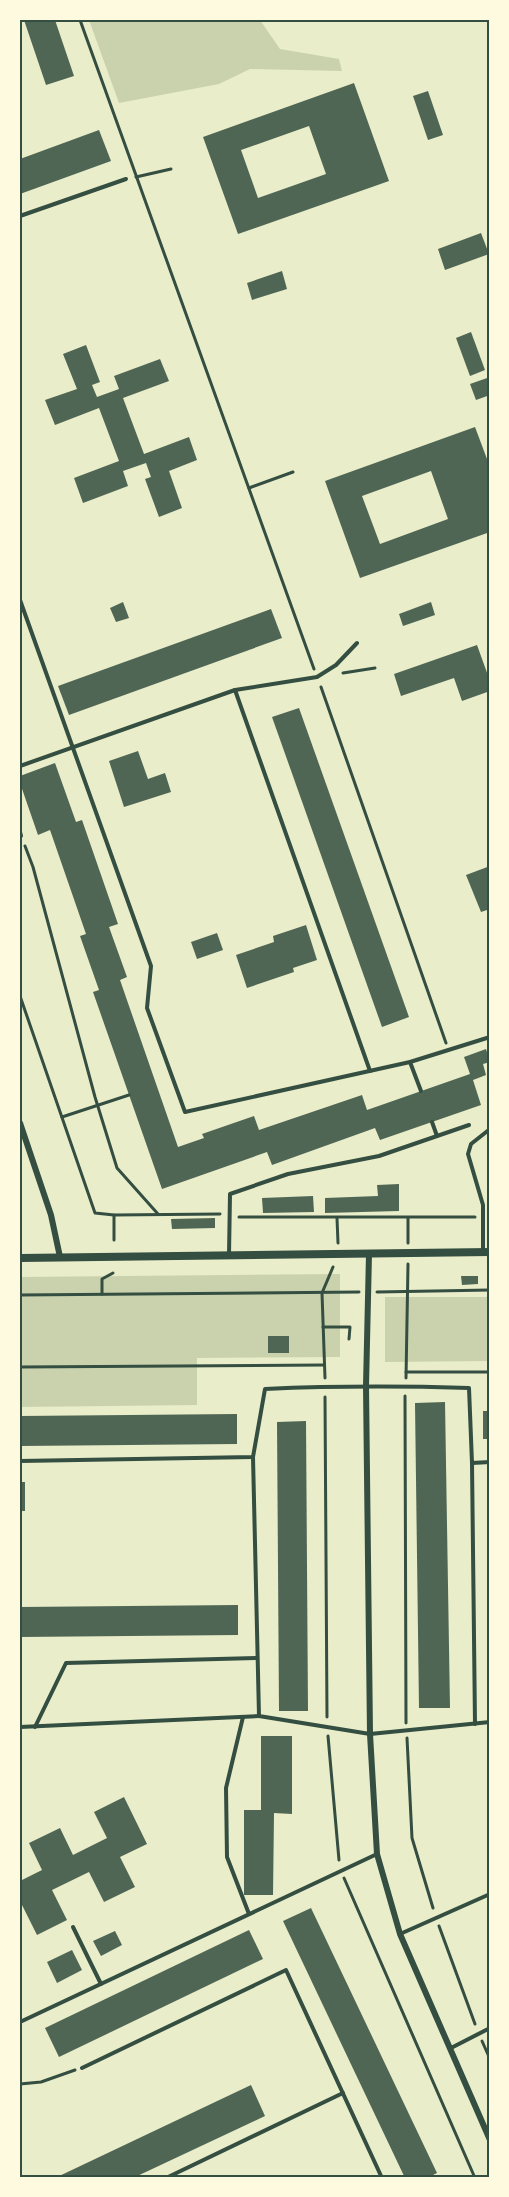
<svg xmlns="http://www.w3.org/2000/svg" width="509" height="2197" font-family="Helvetica,sans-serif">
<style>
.green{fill:#cad2ad}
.building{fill:#4f6655;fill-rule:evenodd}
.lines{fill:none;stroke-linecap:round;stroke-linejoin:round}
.path{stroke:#344e41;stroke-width:3}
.service{stroke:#344e41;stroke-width:4}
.minor{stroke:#344e41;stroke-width:6}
.tertiary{stroke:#344e41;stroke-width:8}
.neatline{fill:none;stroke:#344e41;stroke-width:2}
</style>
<rect width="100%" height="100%" fill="#e9edc9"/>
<!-- green -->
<g class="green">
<polygon points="89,20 260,20 280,49 339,59 342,71 250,69 219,84 119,103"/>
<polygon points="340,1274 340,1357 197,1358 197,1405 20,1407 20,1277"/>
<polygon points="385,1297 489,1297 489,1361 385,1362"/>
</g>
<!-- building -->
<g class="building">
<polygon points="24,20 55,20 74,76 46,85"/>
<path d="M354,83L389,181L238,234L203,137ZM309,126L326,174L258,198L241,150Z"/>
<polygon points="428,91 443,135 428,140 413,96"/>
<polygon points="99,130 111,161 20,194 20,159"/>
<polygon points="481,233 489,254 445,270 438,249"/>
<polygon points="282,271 287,289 252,300 247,283"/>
<polygon points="471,332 485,370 470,376 456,338"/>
<polygon points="86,345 100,382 92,385 97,397 119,389 114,376 160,359 169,381 123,398 144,454 189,437 197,460 169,471 182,508 159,517 145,479 151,477 146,463 123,471 128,486 83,503 74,478 119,461 99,408 55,425 45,400 77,389 63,354"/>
<polygon points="490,377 490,395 476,400 470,384"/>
<path d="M475,427L490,467V532L360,578L325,481ZM431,471L448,519L380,544L362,496Z"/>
<polygon points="123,602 129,618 116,622 110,608"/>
<polygon points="431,602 435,615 403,626 399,614"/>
<polygon points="271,609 282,638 69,715 58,686"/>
<polygon points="477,645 490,681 490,691 462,701 454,678 401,696 394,674"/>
<polygon points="299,708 409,1017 382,1027 272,717"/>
<polygon points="138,751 148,779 165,773 171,792 124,807 109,761"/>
<polygon points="55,763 76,822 82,820 118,924 109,927 127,977 120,980 178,1147 204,1138 202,1134 254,1116 259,1130 362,1095 367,1110 470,1074 464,1057 486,1049 490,1062 483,1064 486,1075 473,1080 481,1105 380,1140 375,1128 272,1165 267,1152 162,1189 93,992 99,990 80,936 86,934 50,830 38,835 20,783 20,776"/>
<polygon points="490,866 490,909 481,912 466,875"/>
<polygon points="306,925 317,960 293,968 294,972 247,988 236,955 274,942 273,936"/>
<polygon points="217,933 223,950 197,959 191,942"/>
<polygon points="399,1184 399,1211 325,1213 325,1198 378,1196 377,1185"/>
<polygon points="313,1196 314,1212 263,1213 262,1198"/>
<polygon points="215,1218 215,1228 172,1229 171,1219"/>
<polygon points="461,1276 478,1276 478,1284 462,1285"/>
<rect x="268" y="1336" width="21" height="17"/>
<polygon points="445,1402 450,1708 419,1708 415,1403"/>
<rect x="483" y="1411" width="7" height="28"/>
<polygon points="237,1414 237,1444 20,1446 20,1416"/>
<polygon points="306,1421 308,1711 279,1711 277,1422"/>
<rect x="20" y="1482" width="5" height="29"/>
<polygon points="238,1605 238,1635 20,1637 20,1607"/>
<polygon points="261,1736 292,1736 292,1814 274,1813 273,1895 244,1895 244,1810 261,1810"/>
<polygon points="124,1797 147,1844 120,1857 135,1887 104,1902 89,1872 52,1890 67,1920 37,1935 22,1905 20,1906 20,1881 42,1870 29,1843 60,1828 73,1855 107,1838 94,1812"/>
<polygon points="311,1908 437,2173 427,2178 405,2178 283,1921"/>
<polygon points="249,1930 263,1959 59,2057 45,2028"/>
<polygon points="115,1931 122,1945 101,1956 93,1941"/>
<polygon points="72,1950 82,1970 57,1983 47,1962"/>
<polygon points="251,2085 265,2116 133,2178 55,2178"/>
</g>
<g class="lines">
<!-- path -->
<g class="path">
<polyline points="80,20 314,669"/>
<polyline points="136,177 171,169"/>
<polyline points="249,488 293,472"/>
<polyline points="343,673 375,668"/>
<polyline points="321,687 446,1043"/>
<polyline points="25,846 33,867 95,1097 117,1168 158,1214"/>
<polyline points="20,996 95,1213 114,1215 220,1214"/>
<polyline points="62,1117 129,1095"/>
<polyline points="114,1215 114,1240"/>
<polyline points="239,1217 475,1217"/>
<polyline points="337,1218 338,1243"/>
<polyline points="408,1243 408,1218"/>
<polyline points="377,1292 490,1290"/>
<polyline points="102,1294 102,1279 113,1273"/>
<polyline points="20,1295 359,1292"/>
<polyline points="323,1327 350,1327 349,1339"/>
<polyline points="20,1367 324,1365"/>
<polyline points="406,1372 490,1372"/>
<polyline points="325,1378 322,1293 333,1267"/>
<polyline points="406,1378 408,1264"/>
<polyline points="405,1396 406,1723"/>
<polyline points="325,1397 327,1717"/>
<polyline points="328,1736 339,1860"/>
<polyline points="407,1738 412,1838 433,1908"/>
<polyline points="344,1878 475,2178"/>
<polyline points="439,1926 475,2024"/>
<polyline points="482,2041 490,2059"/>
<polyline points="20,2084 41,2082 75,2070"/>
</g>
<!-- service -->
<g class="service">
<polyline points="20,216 126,179"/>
<polyline points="20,600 151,966 147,1008 185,1112 410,1062 490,1037"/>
<polyline points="235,690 370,1071"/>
<polyline points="20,766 235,690 317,677 336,665 357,643"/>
<polyline points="20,832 21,836"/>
<polyline points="410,1062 421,1091"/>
<polyline points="432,1122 437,1136"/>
<polyline points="483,1251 483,1205 468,1154 471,1144 490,1129"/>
<polyline points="229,1255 230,1194 288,1174 379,1156 469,1125"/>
<polyline points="253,1457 259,1716 370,1734 490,1722"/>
<path d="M20,1461L253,1457L265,1389C333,1386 401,1386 469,1388L472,1463L490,1462"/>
<polyline points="472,1463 475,1724"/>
<polyline points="243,1717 226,1788 227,1857 249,1914"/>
<polyline points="20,1727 259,1716"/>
<polyline points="35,1727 66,1663 257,1658"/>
<polyline points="73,1927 101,1984"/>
<polyline points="400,1934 490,1894"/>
<polyline points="20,2022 377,1854"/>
<polyline points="451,2048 490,2028"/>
<polyline points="82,2068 286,1970 382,2178"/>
<polyline points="166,2178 343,2093"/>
</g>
<!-- minor -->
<g class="minor">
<polyline points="20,1123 51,1215 60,1257"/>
<polyline points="369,1254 366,1386 370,1734 377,1854 400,1934 490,2140"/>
</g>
<!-- tertiary -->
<polyline class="tertiary" points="20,1258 490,1252"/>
</g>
<!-- border -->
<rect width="509" height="2197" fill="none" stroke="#fefae0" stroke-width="42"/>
<rect x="21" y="21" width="467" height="2155" class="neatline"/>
</svg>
